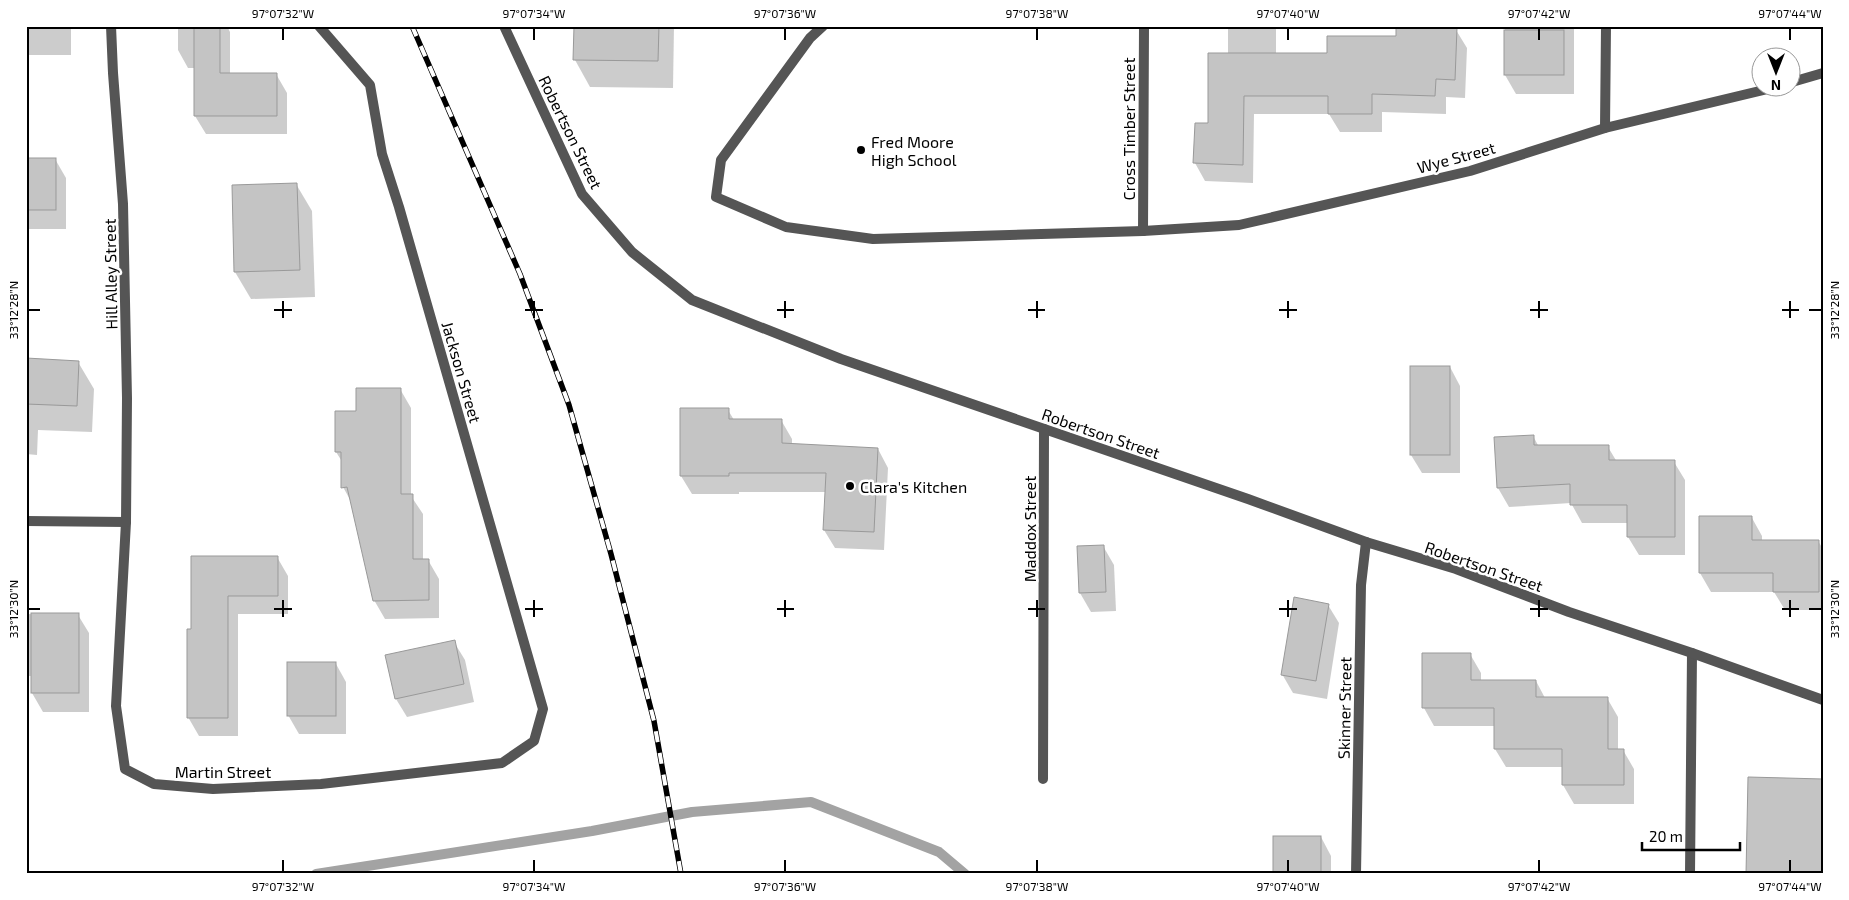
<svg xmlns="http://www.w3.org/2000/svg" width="1849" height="900" font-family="'Exo 2',sans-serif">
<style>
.shadow{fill:#0003}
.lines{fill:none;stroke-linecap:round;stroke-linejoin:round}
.stream{stroke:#a3a3a3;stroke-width:10}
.building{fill:#c4c4c4;stroke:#999}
.service{stroke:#555;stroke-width:10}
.minor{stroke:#555;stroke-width:10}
.rail-casing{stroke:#000;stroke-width:5.5}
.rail{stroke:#fff;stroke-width:4;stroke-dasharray:11;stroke-linecap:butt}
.ticks{fill:none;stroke:#000;stroke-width:2}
.poi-dot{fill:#000;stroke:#fff;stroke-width:2}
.labels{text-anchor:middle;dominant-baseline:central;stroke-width:5;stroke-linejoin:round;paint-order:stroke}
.street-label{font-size:16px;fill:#000;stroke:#fff}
.poi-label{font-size:16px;fill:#000;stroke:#fff;text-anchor:start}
.neatline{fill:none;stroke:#000;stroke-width:2}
.ticks-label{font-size:12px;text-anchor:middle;fill:#000}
</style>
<rect width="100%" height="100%" fill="#fff"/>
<!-- shadow -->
<g class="shadow">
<rect x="26" y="26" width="45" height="29"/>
<polygon points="178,26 227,26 230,32 230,74 276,74 287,93 287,134 206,134 195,116 195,68 188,68 178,50"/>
<polygon points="575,26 674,26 673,88 590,87 575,60"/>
<polygon points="1228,26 1276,26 1276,54 1329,54 1397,37 1456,30 1467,48 1465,98 1446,97 1446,114 1382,112 1382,132 1340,132 1329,114 1254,114 1253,183 1205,181 1195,163 1209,124 1228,54"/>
<polygon points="1505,26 1574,26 1574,94 1516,94 1505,75"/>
<polygon points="26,159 55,159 66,178 66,229 26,229"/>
<polygon points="296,184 312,211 315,297 251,299 235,272"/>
<polygon points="26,360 78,362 94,389 92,432 38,430 37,455 26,454"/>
<polygon points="1450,367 1460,386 1460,473 1422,473 1411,455"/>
<polygon points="400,389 411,408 411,496 423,514 423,560 428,560 439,579 439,618 385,619 374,600 353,505 343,487 343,463 336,452 357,412"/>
<polygon points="728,410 734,420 781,420 792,439 792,445 878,449 888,468 884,550 835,548 824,530 826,492 739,492 739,494 692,494 681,476"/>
<polygon points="1533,436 1539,447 1608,447 1617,462 1674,462 1685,480 1685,555 1639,555 1628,537 1628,523 1582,523 1571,503 1509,507 1498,488 1496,438"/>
<polygon points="1700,518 1752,518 1762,536 1762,541 1818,541 1823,549 1823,610 1785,610 1774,592 1711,592 1700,573"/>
<polygon points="1103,546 1114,565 1116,611 1091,612 1080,593 1078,547"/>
<polygon points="192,557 277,557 288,576 288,614 238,614 238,736 199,736 188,717 192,631"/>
<polygon points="1328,605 1339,623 1327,699 1293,693 1282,674"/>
<polygon points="26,614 78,615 89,633 89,712 43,712 32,693 32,676 26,676"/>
<polygon points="454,642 465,660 474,702 407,717 396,699 387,656"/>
<polygon points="1470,654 1481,673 1481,681 1536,681 1545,698 1607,698 1618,717 1618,750 1623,750 1634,769 1634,804 1574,804 1563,785 1563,767 1506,767 1495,749 1495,726 1434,726 1424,708"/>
<polygon points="336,664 346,682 346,734 299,734 288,715"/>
<polygon points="1321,837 1331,856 1331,874 1274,874"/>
</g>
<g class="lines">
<!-- stream -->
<polyline class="stream" points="316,874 592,831 692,812 811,802 939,852 965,874"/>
</g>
<!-- building -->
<g class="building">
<polygon points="194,26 220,26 220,73 277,73 277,116 194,116"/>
<polygon points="574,26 659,26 658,61 573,60"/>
<polygon points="1396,26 1457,28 1455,80 1436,79 1435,96 1372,94 1372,114 1328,114 1328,96 1244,96 1243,165 1193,163 1195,123 1208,123 1208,53 1327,53 1327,36 1396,36"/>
<rect x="1504" y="30" width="60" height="45"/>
<rect x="26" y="158" width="30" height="52"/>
<polygon points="297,183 300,270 234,272 232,185"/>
<polygon points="26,358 79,361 77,406 26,404"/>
<rect x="1410" y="366" width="40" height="89"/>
<polygon points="356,388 401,388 401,494 413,494 413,559 429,559 429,600 373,601 347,487 341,488 341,452 335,452 335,411 356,411"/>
<polygon points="680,408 729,408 729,419 782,419 782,443 878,448 874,532 823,530 826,473 729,473 729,476 680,476"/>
<polygon points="1534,435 1534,445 1609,445 1609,460 1675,460 1675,537 1627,537 1627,505 1570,505 1570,484 1497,488 1494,437"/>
<polygon points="1699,516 1752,516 1752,540 1819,540 1819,592 1773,592 1773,573 1699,573"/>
<polygon points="1104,545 1106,592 1079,593 1077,546"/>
<polygon points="191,556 278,556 278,596 228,596 228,718 187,718 187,629 191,629"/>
<polygon points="1294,597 1329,604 1316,681 1281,675"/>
<rect x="31" y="613" width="48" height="80"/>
<polygon points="455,640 464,684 395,699 385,655"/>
<polygon points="1422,653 1471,653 1471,680 1536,680 1536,697 1608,697 1608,749 1624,749 1624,785 1562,785 1562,749 1494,749 1494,708 1422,708"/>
<rect x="287" y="662" width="49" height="54"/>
<polygon points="1748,777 1823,779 1823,874 1746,874"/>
<rect x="1273" y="836" width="48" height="38"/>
</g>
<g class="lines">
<!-- service -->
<g class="service">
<polyline points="823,26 810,38 721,160 716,197 786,227 873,239 1143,231"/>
<polyline points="1690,874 1692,653"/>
</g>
<!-- minor -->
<g class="minor">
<polyline points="111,26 113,73 123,204 127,398 126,522 116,706 125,769 154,784 213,789 321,784 502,763 534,741 543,709 399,207 382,154 370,85 319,26"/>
<polyline points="504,26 582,194 632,252 692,300 841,359 1248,499 1366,542 1456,569 1569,612 1692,653 1823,700"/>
<polyline points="1144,26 1143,231 1239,225 1470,171 1605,128 1772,88"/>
<polyline points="1792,82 1823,73"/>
<polyline points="1605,128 1606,26"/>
<polyline points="26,521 126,522"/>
<polyline points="1043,779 1044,429"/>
<polyline points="1356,874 1361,585 1366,542"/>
</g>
<defs>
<polyline id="rail" points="412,26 520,274 569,405 611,554 654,721 681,874"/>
</defs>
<!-- rail casing -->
<use href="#rail" class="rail-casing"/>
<!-- rail -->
<use href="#rail" class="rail"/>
</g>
<!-- ticks -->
<path class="ticks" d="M283,28V40M534,28V40M785,28V40M1037,28V40M1288,28V40M1539,28V40M1790,28V40M283,301V318M534,301V318M785,301V318M1037,301V318M1288,301V318M1539,301V318M1790,301V318M28,310H40M274,310H292M525,310H543M777,310H794M1028,310H1045M1279,310H1297M1530,310H1548M1782,310H1799M1809,310H1822M283,600V617M534,600V617M785,600V617M1037,600V617M1288,600V617M1539,600V617M1790,600V617M28,609H40M274,609H292M525,609H543M777,609H794M1028,609H1045M1279,609H1297M1530,609H1548M1782,609H1799M1809,609H1822M283,860V872M534,860V872M785,860V872M1037,860V872M1288,860V872M1539,860V872M1790,860V872"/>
<!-- markers -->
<g class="poi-dot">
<circle cx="861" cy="150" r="5"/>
<circle cx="850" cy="486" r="5"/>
</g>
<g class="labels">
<!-- street labels -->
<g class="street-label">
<text transform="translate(1128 129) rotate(-90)">Cross Timber Street</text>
<text transform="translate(571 132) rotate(64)">Robertson Street</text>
<text transform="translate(1456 157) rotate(-15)">Wye Street</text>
<text transform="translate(110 274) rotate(-91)">Hill Alley Street</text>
<text transform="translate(462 372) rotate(74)">Jackson Street</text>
<text transform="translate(1101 433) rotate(19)">Robertson Street</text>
<text transform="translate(1029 529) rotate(-90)">Maddox Street</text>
<text transform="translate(1484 566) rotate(19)">Robertson Street</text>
<text transform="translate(1344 708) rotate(-89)">Skinner Street</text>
<text x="223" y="771">Martin Street</text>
</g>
<!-- poi labels -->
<g class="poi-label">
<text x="871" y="141">Fred Moore<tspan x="871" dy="18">High School</tspan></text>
<text x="860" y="486">Clara's Kitchen</text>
</g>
</g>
<!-- border -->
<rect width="1849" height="900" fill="none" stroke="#ffffff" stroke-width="55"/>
<!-- north arrow -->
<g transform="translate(1776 72) rotate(180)"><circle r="24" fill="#ffffff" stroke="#999999"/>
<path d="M0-4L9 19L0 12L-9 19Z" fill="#000000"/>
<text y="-8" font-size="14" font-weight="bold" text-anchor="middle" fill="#000000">N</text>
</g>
<!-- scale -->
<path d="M1642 842v8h98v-8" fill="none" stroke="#000000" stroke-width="2.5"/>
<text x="1649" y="842" font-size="15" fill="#000000" stroke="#ffffff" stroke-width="4" paint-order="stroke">20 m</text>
<rect x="28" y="28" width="1794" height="844" class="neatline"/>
<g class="ticks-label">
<text x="283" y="18">97°07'32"W</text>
<text x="534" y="18">97°07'34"W</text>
<text x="785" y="18">97°07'36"W</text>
<text x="1037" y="18">97°07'38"W</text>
<text x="1288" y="18">97°07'40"W</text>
<text x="1539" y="18">97°07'42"W</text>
<text x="1790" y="18">97°07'44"W</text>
<text transform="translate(1835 310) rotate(-90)" y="4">33°12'28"N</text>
<text transform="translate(14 310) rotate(-90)" y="4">33°12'28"N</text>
<text transform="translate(1835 609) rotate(-90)" y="4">33°12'30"N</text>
<text transform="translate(14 609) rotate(-90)" y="4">33°12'30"N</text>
<text x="283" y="891">97°07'32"W</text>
<text x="534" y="891">97°07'34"W</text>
<text x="785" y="891">97°07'36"W</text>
<text x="1037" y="891">97°07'38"W</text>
<text x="1288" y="891">97°07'40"W</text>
<text x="1539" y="891">97°07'42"W</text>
<text x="1790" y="891">97°07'44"W</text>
</g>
</svg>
